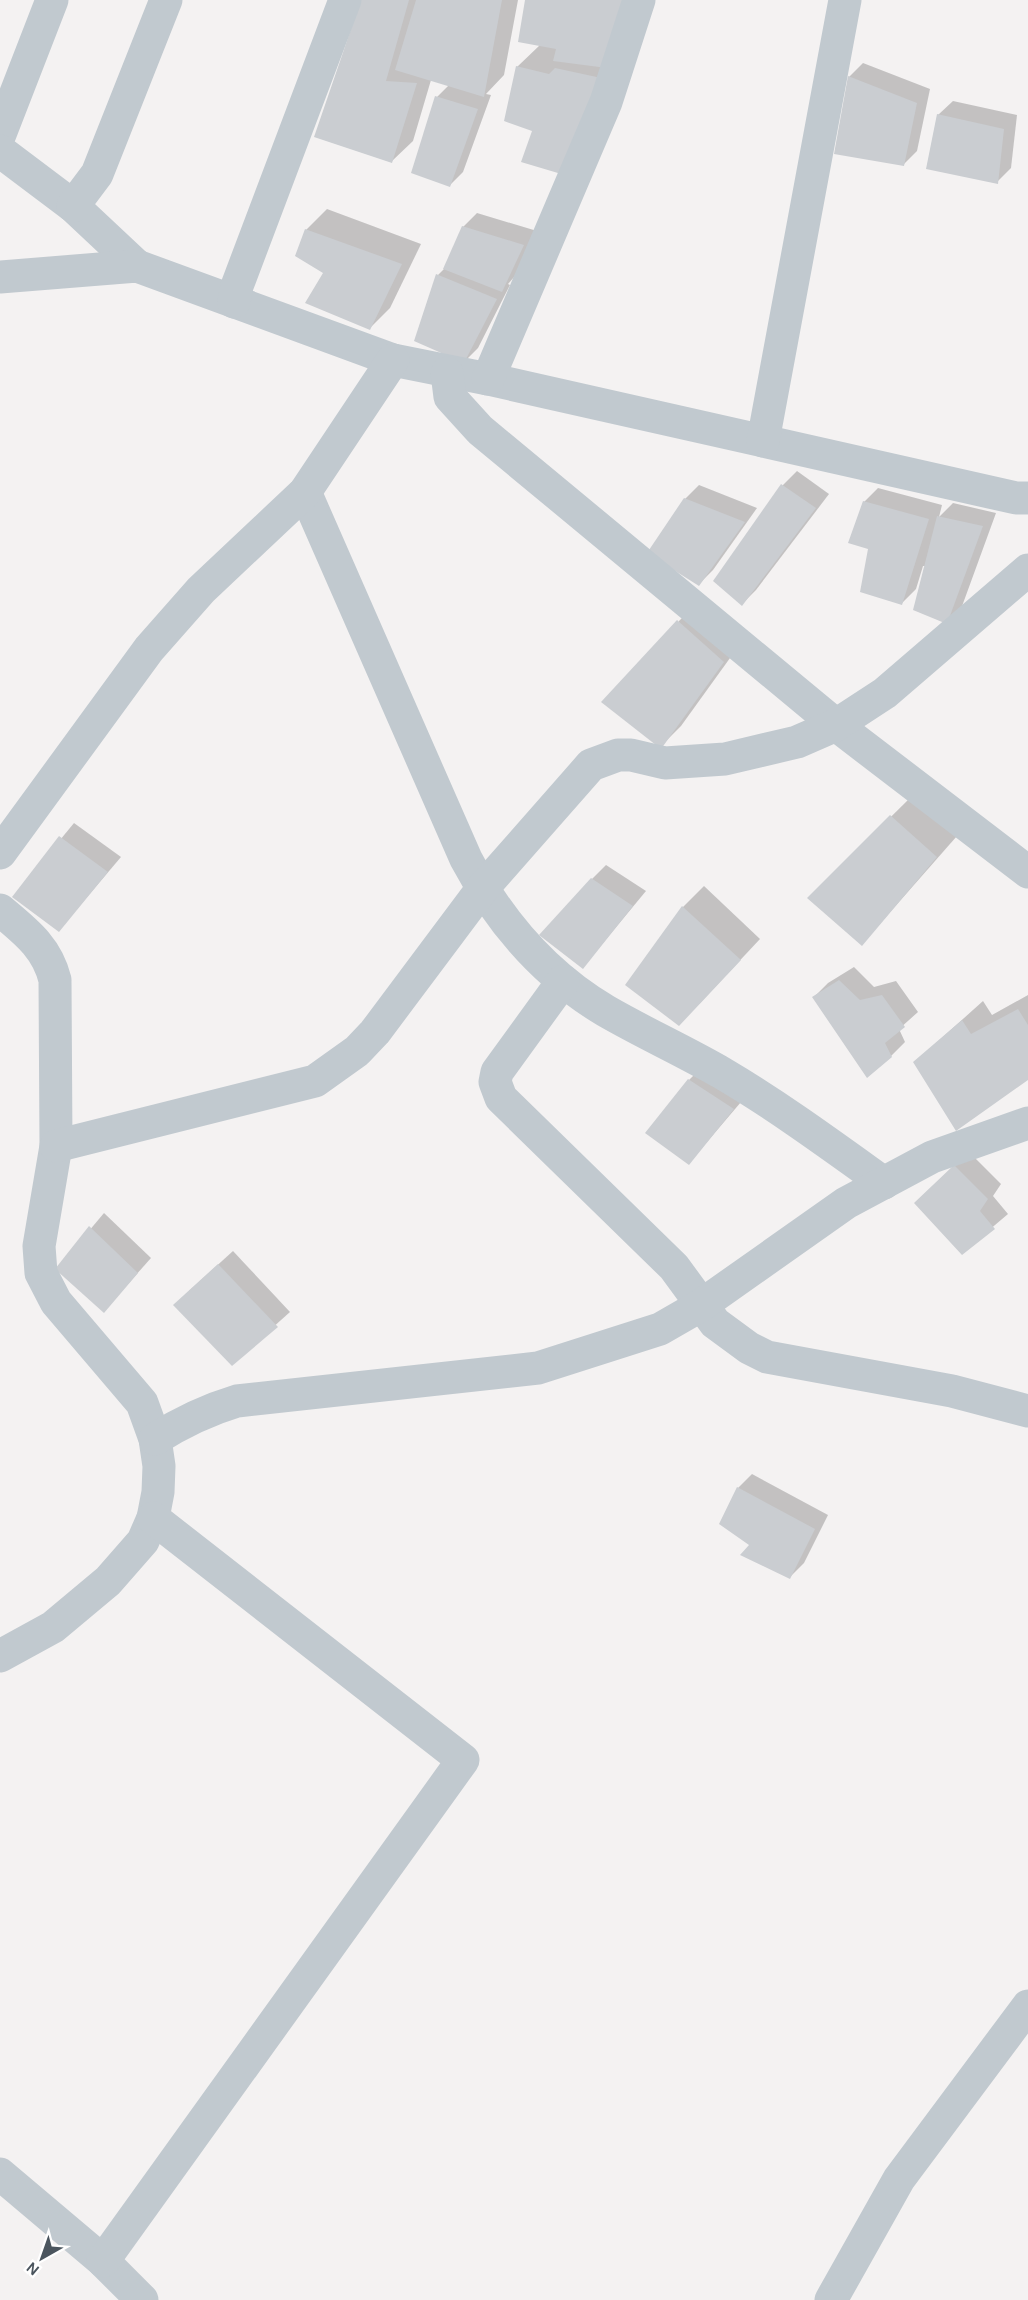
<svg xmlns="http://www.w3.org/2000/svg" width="1028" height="2300" font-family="Karla,sans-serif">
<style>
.shadow{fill:#0003}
.building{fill:#cacdd1}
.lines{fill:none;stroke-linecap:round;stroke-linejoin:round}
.minor{stroke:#c1c9cf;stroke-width:33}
</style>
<rect width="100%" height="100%" fill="#f4f2f2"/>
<!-- shadow -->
<g class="shadow">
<polygon points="363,0 518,0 504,75 486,94 491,95 463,172 449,186 437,97 449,85 431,80 413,141 392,161"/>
<polygon points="527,0 625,59 534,130 517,67 540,45"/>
<polygon points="863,63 930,89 917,151 903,165 849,77"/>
<polygon points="953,101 1017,115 1011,168 997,182 938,115"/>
<polygon points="327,209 421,244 390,308 370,328 325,272 306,230"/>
<polygon points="477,213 537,231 515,276 508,284 510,285 478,348 464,362 438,275 446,267 463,227"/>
<polygon points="797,471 829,494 756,590 742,604 783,485"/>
<polygon points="699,485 757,508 713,570 699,584 685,499"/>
<polygon points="878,488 942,505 939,517 953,503 996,513 961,609 947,623 926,566 923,566 916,589 902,603 869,548 864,502"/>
<polygon points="699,601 743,640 681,726 660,747 679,621"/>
<polygon points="912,796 957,836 862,944 809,898"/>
<polygon points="74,823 121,857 59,930 14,896"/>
<polygon points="606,865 646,891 583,967 592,879"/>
<polygon points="704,886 760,939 699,1004 627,984 683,907"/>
<polygon points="854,967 874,987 896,981 918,1012 899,1029 905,1042 891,1056 814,997 828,983"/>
<polygon points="1028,995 1028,1078 915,1062 983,1001 992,1015"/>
<polygon points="703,1066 747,1095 689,1163 689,1080"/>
<polygon points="969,1152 1001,1184 993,1196 1008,1214 962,1253 916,1203"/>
<polygon points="104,1213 151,1258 104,1311 57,1269"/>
<polygon points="233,1251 290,1312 232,1364 189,1291"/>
<polygon points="752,1474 828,1515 804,1563 790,1577 751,1544 738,1488"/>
</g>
<!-- building -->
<g class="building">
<polygon points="361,0 409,0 386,81 417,83 392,163 314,137"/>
<polygon points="416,0 502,0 484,97 395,70"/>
<polygon points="525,0 624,0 607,68 553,61 556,49 518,42"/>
<polygon points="516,66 549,74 555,68 606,79 568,176 521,162 532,131 504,121"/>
<polygon points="848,76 917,103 904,166 834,154"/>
<polygon points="435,96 478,109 450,187 411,173"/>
<polygon points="937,114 1004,129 998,184 926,169"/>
<polygon points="462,226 524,245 502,292 443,269"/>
<polygon points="305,229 402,264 370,330 305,303 323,273 295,256"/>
<polygon points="436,274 497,299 464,363 414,341"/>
<polygon points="781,484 816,508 742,606 713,581"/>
<polygon points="684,498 745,522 699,586 647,553"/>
<polygon points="863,501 929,519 902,605 860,592 868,549 848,543"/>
<polygon points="937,516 983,526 947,624 913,610"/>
<polygon points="677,620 724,662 661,749 601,702"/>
<polygon points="890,815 937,857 862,946 807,898"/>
<polygon points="59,836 108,872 59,932 12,897"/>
<polygon points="591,878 633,906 583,969 539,935"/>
<polygon points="682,906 741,960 679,1026 625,985"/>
<polygon points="839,980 860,1000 882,995 905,1027 885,1043 892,1057 867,1078 812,997"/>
<polygon points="1018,1009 1028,1025 1028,1080 956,1131 913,1062 962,1020 971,1034"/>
<polygon points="688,1079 734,1109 689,1165 645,1133"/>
<polygon points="954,1165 988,1199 980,1211 995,1229 962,1255 914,1203"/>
<polygon points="89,1226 138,1273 104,1313 55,1269"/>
<polygon points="218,1264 278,1327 232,1366 173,1305"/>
<polygon points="737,1487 815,1529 790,1579 740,1555 749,1545 719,1524"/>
</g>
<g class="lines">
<!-- minor -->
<g class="minor">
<polyline points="0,134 52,0"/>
<polyline points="0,151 73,206 137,266"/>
<polyline points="73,206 97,174 166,0"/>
<polyline points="0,277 137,266 393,360 488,379 1016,498 1028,498"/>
<polyline points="234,302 237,286 345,0"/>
<polyline points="447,373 450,397 480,430 836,725 1028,872"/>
<polyline points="488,379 606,102 639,0"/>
<polyline points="763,441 845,0"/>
<path d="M305,492L466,859C499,921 545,975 606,1011C644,1033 684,1051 722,1073C778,1106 831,1145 884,1183"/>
<polyline points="0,853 149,649 201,590 305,492 393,360"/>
<path d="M0,910C25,931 47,947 55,980L56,1146L39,1246L41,1273L56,1302L142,1403L155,1439L159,1466L158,1492L153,1518L143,1541L108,1581L53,1627L0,1656"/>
<polyline points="563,981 497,1072 495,1082 501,1098 674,1267 715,1323 749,1348 767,1357 952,1391 1028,1411"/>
<polyline points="56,1146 315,1081 357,1051 375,1032 482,889 591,765 618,755 631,755 665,763 725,759 797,742 836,725 885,693 1028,570"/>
<path d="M155,1439C182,1422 207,1410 237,1401L538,1368L660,1329L700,1306L846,1203L932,1157L1028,1123"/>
<polyline points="0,2174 103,2261 142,2300"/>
<polyline points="103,2261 463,1760 153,1518"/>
<polyline points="831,2300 899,2179 1028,2006"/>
</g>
</g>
<!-- north arrow -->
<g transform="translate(42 2258) rotate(220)" stroke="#ffffff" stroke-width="4.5" paint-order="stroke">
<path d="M0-4.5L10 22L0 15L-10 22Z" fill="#4b555e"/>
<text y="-9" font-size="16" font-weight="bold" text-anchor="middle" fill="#4b555e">N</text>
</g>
</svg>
